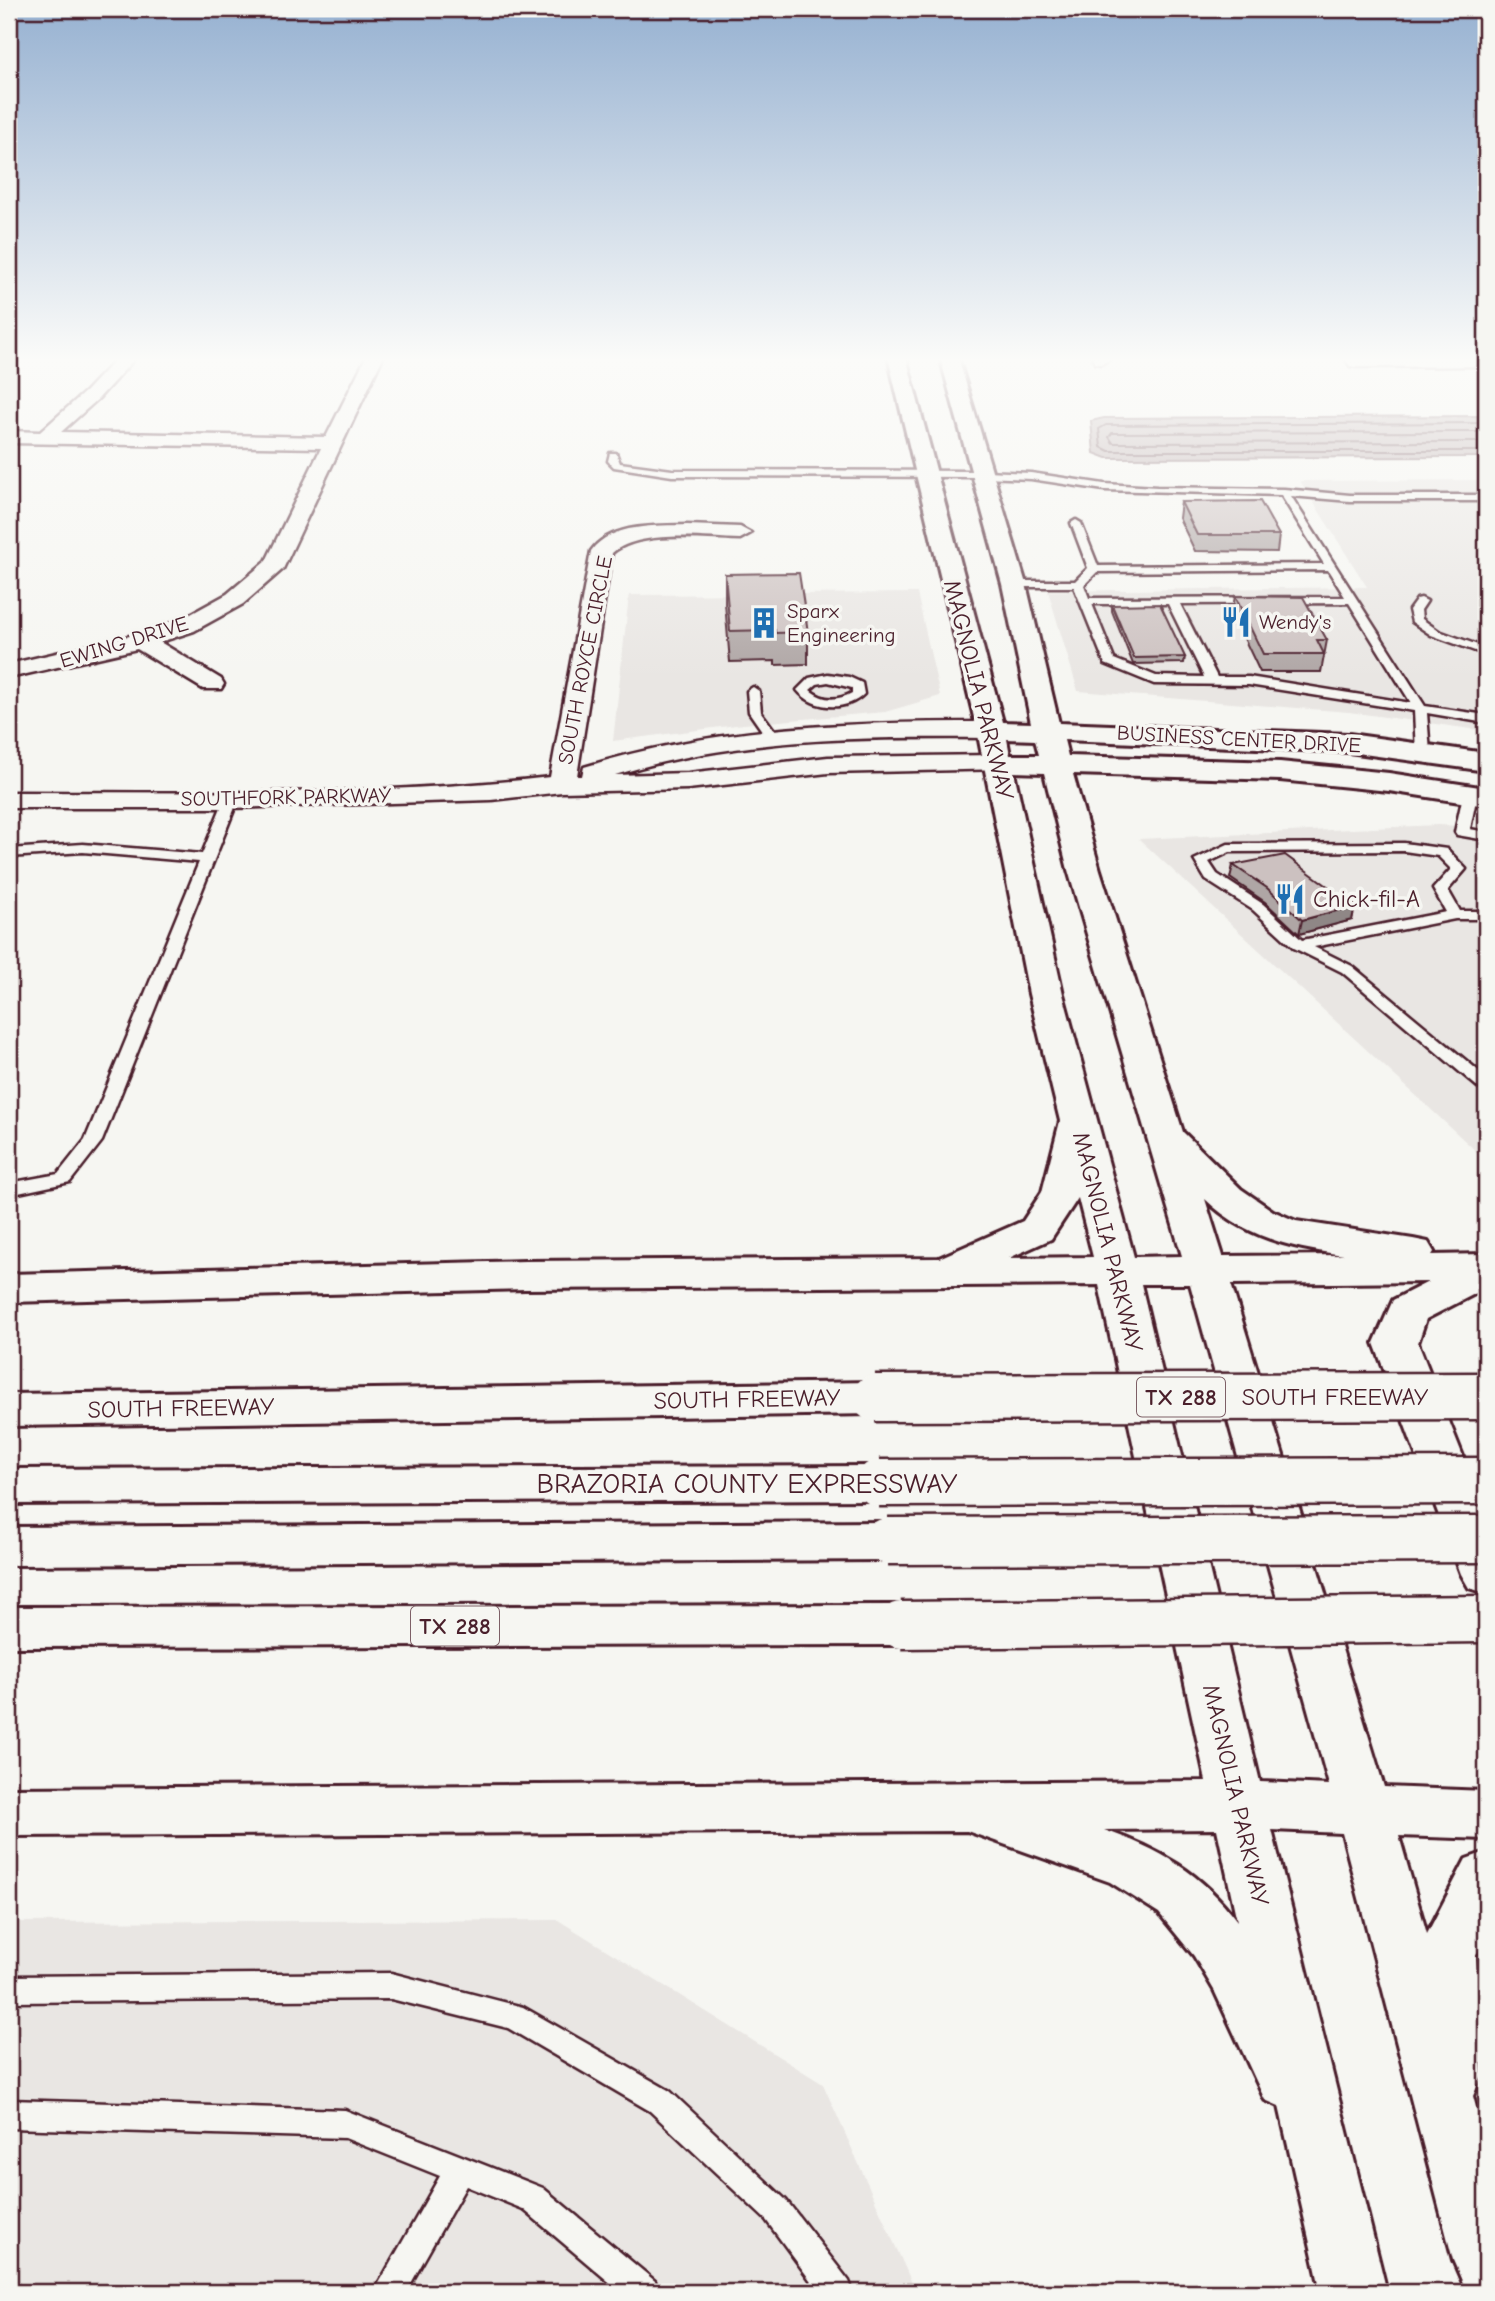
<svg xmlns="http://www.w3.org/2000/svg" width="1495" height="2301" font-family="'Comic Neue',sans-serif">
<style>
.built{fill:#e9e6e3}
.water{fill:#bbadae;stroke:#8e747a;stroke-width:2}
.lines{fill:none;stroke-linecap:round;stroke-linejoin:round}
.shore{stroke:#77585f;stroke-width:2}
.lane-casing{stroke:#4a1f2b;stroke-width:5}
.street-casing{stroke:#4a1f2b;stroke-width:5}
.secondary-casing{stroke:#4a1f2b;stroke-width:6}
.highway-casing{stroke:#4a1f2b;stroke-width:6}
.lane{fill:#f6f6f2;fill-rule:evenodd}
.street{fill:#f6f6f2;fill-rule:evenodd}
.secondary{fill:#f6f6f2;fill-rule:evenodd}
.highway{fill:#f6f6f2;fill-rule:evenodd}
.highway-bridge-casing{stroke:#4a1f2b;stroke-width:51;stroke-linecap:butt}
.highway-bridge{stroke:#f6f6f2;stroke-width:46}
.wall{fill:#afa6a5;stroke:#4a1f2b;stroke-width:2}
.shaded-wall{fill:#8f8786;stroke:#4a1f2b;stroke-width:2}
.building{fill:#ccc1c0;stroke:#4a1f2b;stroke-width:2}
.labels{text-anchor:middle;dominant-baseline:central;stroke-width:7;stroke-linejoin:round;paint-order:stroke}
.far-poi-label{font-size:21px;fill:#4a1f2b;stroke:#f6f6f2;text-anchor:start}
.far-street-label{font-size:21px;fill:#4a1f2b;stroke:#f6f6f2}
.shield{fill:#f6f6f2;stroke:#7e6067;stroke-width:2}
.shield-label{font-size:23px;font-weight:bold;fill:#4a1f2b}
.street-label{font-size:24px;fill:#4a1f2b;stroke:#f6f6f2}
.poi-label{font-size:24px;fill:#4a1f2b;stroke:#f6f6f2;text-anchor:start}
.near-street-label{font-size:28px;fill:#4a1f2b;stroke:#f6f6f2}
</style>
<rect width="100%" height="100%" fill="#f6f6f2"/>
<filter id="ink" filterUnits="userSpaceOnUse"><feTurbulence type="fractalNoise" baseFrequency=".0143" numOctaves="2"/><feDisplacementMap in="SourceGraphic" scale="14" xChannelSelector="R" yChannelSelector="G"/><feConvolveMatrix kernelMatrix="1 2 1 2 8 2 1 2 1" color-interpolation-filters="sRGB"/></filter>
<g filter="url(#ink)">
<!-- built -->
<g class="built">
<polygon points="1486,480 1486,731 1349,712 1078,691 1048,591 1367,587 1300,481"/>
<polygon points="917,593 940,696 885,712 744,724 613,741 629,595"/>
<polygon points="1437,825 1486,827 1486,1156 1478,1153 1139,839"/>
<polygon points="558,1920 823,2084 916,2292 9,2292 9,1922"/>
</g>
<!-- water -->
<polygon class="water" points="1486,416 1486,457 1107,458 1094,453 1091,421 1104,418"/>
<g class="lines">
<!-- shore -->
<g class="shore">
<polyline points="1486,423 1106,425 1099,429 1101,447 1109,451 1486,451"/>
<polyline points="1486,432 1112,433 1109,437 1113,443 1486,442"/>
</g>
<defs>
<g id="lane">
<path d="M610,453H616L620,463L672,470L984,471L1031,473L1104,484L1157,487L1284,489L1350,495H1486V501H1350L1291,496L1425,706L1486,715V723L1427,713L1430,753L1423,757L1416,753L1414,711L1249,685L1154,684L1105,664L1074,587H1014L1008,584L1014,581H1075L1088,568L1071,523L1076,520L1081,523L1098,566L1324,564L1281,495L1104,490L1031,479L984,477L672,476L614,467L608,461ZM1328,570L1345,597L1089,598L1084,585L1097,572ZM1349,603L1411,703L1249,677H1217L1180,604ZM1092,604H1168L1204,677L1156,676L1114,659Z"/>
<polygon points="1421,598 1427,601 1421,610 1422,619 1439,631 1486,648 1486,655 1431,635 1412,622 1409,610 1417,599"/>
<path d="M828,674L849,677L862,683L864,694C846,712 813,710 797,690L809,678ZM828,682L852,688V693C837,701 823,701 810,690L817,684Z"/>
<polygon points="753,687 759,691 761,712 778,735 777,738 767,738 749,712 747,691"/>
<polygon points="1470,791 1477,795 1470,829 1486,832 1486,840 1457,835 1455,832 1463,795"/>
<polygon points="231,796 238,800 102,1141 70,1182 9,1195 9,1183 58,1174 85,1140 199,862 83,852 9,857 9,849 83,844 202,854 224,800"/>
<path d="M1404,843L1447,849L1466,869L1448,890L1460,911H1486V919H1455L1314,947L1352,966L1486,1077V1090L1480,1089L1342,972L1294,948L1253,910L1206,880L1194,860L1228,844ZM1404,851L1438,856L1451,869L1433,889L1446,912L1302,940L1263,904L1217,874L1209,862L1230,852Z"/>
<polygon points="391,1973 523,2007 670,2091 786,2200 849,2281 853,2292 819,2292 766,2220 650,2111 508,2028 391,1999 9,2002 9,1976"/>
<polygon points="9,2100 345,2110 543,2188 655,2281 659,2292 621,2292 523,2209 466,2186 406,2292 374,2292 440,2176 345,2138 9,2128"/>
</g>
<g id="street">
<polygon points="118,357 136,357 98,399 61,432 326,437 366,357 383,357 283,569 243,604 194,631 160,642 221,679 224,684 221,689 203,689 137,649 9,678 9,664 134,635 178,621 227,594 266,561 321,448 9,443 9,431 40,432 86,391"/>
<polygon points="1092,357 1108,357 1110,359 1101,364 1095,363"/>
<polygon points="1344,357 1486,357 1486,366 1356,367 1350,366"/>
<path d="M687,525L740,527L751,533L740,539C705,538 640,529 612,553L577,776H582L584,767C720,725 850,722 991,722L1000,725L1004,730L1000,735L991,738C864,737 737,737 615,775L688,773L828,757L998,755L1007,757L1011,763L1007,769L828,773L688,789L562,792L491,800L231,808H9V792C189,792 371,797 550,777L591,551C611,523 657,526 687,525Z"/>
</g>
<path id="secondary" d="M888,357H906L1003,722L1031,723L1002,584L940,357H958L1026,584L1059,723L1349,734L1486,753V771L1349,752L1064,740L1068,756L1280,762L1389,773L1486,788V806L1389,791L1280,780L1073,774L1100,870L1183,1132L1241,1189L1273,1211L1296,1221L1413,1239L1428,1242L1434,1252L1432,1255L1486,1254V1288L1426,1319L1418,1343L1486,1514V1593L1469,1588L1461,1574L1374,1343L1393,1300L1428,1282L1231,1284L1384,1787L1486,1791V1839L1399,1836L1427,1934L1466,1859L1486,1852V1935L1476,1956L1482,2075L1473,2096L1486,2145V2292L1463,2283L1453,2260L1342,1833L1272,1830L1387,2292H1321L1279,2106L1265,2100L1214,1990L1194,1956L1159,1913L1110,1882L967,1831L9,1836V1788L1206,1781L1099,1285L525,1289L9,1302V1274L525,1261L939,1258L1023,1221L1042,1192L1060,1121L1029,994L977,730ZM1007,739L1035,740L1039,755H1010ZM1014,772L1044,773L1068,870L1182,1256L1134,1257L1063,994ZM1078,1198L1093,1257L1009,1258L1051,1239ZM1205,1199C1244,1237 1291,1248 1344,1255L1223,1256ZM1141,1284H1190L1329,1785L1260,1782ZM1217,1829L1237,1921C1203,1874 1158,1848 1104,1830Z"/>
<g id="highway">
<polygon points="875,1382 891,1387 897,1398 891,1409 875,1414 9,1426 9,1394"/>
<polygon points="879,1466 896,1471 902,1483 896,1495 879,1500 9,1504 9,1469"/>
<polygon points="888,1522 905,1528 912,1541 905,1554 888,1560 9,1565 9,1527"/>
<polygon points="901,1605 919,1611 926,1625 919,1639 901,1645 9,1647 9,1607"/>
</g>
</defs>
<!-- lane casing -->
<use href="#lane" class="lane-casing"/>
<!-- street casing -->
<use href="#street" class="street-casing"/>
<!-- secondary casing -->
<use href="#secondary" class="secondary-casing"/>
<!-- highway casing -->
<use href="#highway" class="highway-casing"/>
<!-- lane -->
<use href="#lane" class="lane"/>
<!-- street -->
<use href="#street" class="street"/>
<!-- secondary -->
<use href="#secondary" class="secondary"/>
<!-- highway -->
<use href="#highway" class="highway"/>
<defs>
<g id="highway-bridge">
<polyline points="875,1398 1486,1396"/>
<polyline points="879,1483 1486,1481"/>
<polyline points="888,1541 1486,1539"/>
<polyline points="901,1625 1486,1619"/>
</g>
</defs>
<!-- highway-bridge casing -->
<use href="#highway-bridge" class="highway-bridge-casing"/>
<!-- highway-bridge -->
<use href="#highway-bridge" class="highway-bridge"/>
</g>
<!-- wall -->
<g class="wall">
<polygon points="1181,502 1279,535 1277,552 1195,551 1179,518"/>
<polygon points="725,574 808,632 808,664 775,665 775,661 730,662 725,604"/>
<polygon points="1235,596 1327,640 1321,672 1260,672 1232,613"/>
<polygon points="1112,605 1185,657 1184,663 1133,664 1112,611"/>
<polygon points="1233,865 1355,906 1352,920 1299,934 1265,902 1230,878"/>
</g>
<!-- shaded-wall -->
<polygon class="shaded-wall" points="1355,906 1352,920 1299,934 1302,920"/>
<!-- building -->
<g class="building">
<polygon points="1260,501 1279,535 1197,535 1181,502"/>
<polygon points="799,573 808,632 775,633 775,630 730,631 725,574"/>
<polygon points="1235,596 1303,597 1327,640 1317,640 1324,654 1263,654"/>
<polygon points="1160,604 1185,657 1134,658 1112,605"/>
<polygon points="1285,855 1355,906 1302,920 1267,888 1233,865"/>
</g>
</g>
<!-- sky -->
<linearGradient id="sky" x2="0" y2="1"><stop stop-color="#96b1d1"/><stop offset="0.53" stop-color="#fbfbf9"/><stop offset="1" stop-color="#fbfbf9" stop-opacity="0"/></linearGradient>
<rect width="1495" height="679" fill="url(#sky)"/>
<!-- icons -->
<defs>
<symbol id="restaurant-bare" viewBox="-9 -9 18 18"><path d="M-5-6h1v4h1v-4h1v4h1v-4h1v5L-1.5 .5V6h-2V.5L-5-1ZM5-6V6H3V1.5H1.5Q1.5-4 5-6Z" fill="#1f6fb2" stroke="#f6f6f2" stroke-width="2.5" paint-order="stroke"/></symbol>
<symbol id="building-bare" viewBox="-9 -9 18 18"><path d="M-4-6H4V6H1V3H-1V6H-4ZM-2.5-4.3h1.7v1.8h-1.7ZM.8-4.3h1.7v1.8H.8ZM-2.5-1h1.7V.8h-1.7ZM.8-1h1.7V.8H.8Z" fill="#1f6fb2" stroke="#f6f6f2" stroke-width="2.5" paint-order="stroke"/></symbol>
</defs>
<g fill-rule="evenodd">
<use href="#restaurant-bare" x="1214" y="600" width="44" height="44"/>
<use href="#building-bare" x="742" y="601" width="44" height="44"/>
<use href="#restaurant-bare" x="1268" y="877" width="44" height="44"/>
</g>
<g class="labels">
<!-- far-poi labels -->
<g class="far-poi-label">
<text x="787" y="611">Sparx<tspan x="787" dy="24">Engineering</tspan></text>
<text x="1259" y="622">Wendy's</text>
</g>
<!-- far-street labels -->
<g class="far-street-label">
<text transform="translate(124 642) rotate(-17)">EWING DRIVE</text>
<text transform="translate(585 660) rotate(-79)">SOUTH ROYCE CIRCLE</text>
<text transform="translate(1239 739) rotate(3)">BUSINESS CENTER DRIVE</text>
<text transform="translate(286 797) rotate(-1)">SOUTHFORK PARKWAY</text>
</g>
<!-- shield labels -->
<g class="shield">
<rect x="1137" y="1377.5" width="88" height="39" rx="5"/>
<rect x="411" y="1606.5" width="88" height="39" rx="5"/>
</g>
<g class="shield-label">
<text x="1181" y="1397">TX 288</text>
<text x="455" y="1626">TX 288</text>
</g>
<!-- street labels -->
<g class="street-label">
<text transform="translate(979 690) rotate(76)">MAGNOLIA PARKWAY</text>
<text transform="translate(1108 1242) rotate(76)">MAGNOLIA PARKWAY</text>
<text x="1335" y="1397">SOUTH FREEWAY</text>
<text transform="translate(747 1399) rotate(-1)">SOUTH FREEWAY</text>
<text transform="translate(181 1408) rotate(-1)">SOUTH FREEWAY</text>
<text transform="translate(1236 1795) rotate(77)">MAGNOLIA PARKWAY</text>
</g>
<!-- poi labels -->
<g class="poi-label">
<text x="1313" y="899">Chick-fil-A</text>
</g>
<!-- near-street labels -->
<g class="near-street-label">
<text x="747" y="1484">BRAZORIA COUNTY EXPRESSWAY</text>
</g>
</g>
<!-- margin -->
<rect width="1495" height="2301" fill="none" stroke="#f6f6f2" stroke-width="35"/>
<rect x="18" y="18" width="1460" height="2266" fill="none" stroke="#4a1f2b" stroke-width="2.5" filter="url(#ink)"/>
</svg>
